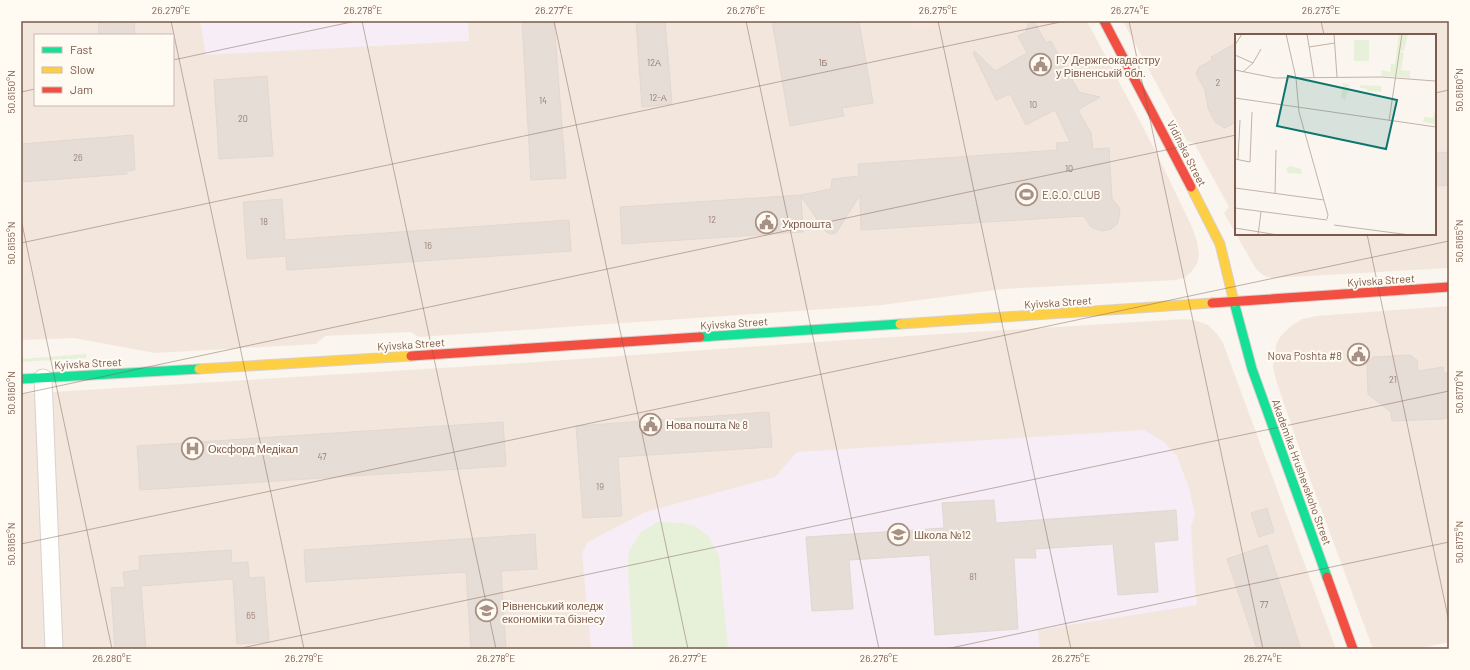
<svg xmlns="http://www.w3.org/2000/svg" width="1470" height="670" font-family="Barlow,sans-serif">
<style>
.residential{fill:#f3e7dd;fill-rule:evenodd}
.commercial{fill:#f7e7e0}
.education{fill:#f6edf6}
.green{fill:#e7f1d9}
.building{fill:#e6ddd6;stroke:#e3d8d0}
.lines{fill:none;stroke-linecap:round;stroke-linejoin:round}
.street-casing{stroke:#dad2cd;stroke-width:19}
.fast-casing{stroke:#dad0ca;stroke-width:11}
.slow-casing{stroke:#dad0ca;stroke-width:11}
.jam-casing{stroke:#dad0ca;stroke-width:11}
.street{stroke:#fefefd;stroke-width:17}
.fast{stroke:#16e098;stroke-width:9}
.slow{stroke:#ffcf43;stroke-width:9}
.jam{stroke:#f24e42;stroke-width:9}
.ticks{fill:none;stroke:#7b5a4b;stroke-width:1;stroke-opacity:0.45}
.labels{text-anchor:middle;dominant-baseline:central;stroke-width:4;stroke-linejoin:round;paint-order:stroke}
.number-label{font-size:9px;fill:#987d70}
.poi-label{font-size:11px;fill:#7b5a4b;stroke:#fffaf2;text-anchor:start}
.street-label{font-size:11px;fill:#7b5a4b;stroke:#fffaf2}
.inset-road{fill:none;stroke:#c3b2a8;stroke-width:1}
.view{fill:#0f766e;fill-opacity:0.15;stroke:#0f766e;stroke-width:2}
.inset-edge{fill:none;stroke:#7b5a4b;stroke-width:2}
.neatline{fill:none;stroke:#7b5a4b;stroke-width:1.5}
.ticks-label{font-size:10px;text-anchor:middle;fill:#7b5a4b}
</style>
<rect width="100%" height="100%" fill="#faf5ef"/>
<!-- residential -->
<g class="residential">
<path d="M21,21H1087L1155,150L1191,225L1197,241L1199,254L1197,264L1191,272L1184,278L1176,280L1003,289L882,305L841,308L419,337L411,332L325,336L316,344L155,353L74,338L21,340ZM35,35H173V105H35Z"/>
<polygon points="1123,21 1449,21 1449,268 1272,278 1264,276 1256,269 1236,234 1435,234 1435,35 1236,35 1236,234 1224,213 1229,207 1194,143 1187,141"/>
<polygon points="1449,306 1449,642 1418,649 1373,649 1310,479 1277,383 1273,367 1276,345 1280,337 1290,327 1302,319 1317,316"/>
<polygon points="1185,319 1197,321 1208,325 1217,334 1223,343 1336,649 21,649 21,394 522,363 845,340"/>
</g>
<!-- commercial -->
<polygon class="commercial" points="912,21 932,21 933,26 914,28"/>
<!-- education -->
<g class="education">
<polygon points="200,21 468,21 469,41 206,55"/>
<polygon points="1144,430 1164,442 1177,456 1189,488 1195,515 1191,526 1193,562 1197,605 1038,630 1040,649 591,649 582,553 588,542 645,512 775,477 797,452"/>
</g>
<!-- green -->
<g class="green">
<polygon points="86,354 86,358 21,362 21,359"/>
<polygon points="658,522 681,523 695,526 708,536 719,556 728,649 633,649 628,568 629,551 641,532"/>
</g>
<!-- building -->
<g class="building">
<polygon points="98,21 134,21 135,35 99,35"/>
<polygon points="522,21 554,21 566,178 531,180"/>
<polygon points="636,21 665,21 672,104 642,107"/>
<polygon points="772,21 859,21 873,103 842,108 844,116 790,126"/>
<polygon points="1029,21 1034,21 1046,43 1051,41 1079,92 1100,97 1078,110 1091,133 1093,149 1109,148 1112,199 1119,207 1120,214 1117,224 1111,229 1102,231 1093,228 1090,226 1084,216 861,230 860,195 836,233 830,234 826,232 801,196 803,232 622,244 620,207 801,195 831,189 832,179 859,176 858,164 1057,150 1056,143 1070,142 1055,110 1026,125 1010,94 996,100 973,53 975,51 995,71 1027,53 1018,36 1026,32"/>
<polygon points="1236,43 1236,122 1225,128 1215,122 1208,108 1205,90 1196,74 1199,67 1212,60 1211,57"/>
<polygon points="267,76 273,156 219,159 214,80"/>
<polygon points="133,135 135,170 127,171 127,174 21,182 21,144"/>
<polygon points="1449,152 1449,185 1435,186 1435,153"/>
<polygon points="282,199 285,240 569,220 571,251 287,270 286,256 247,259 243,202"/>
<polygon points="1410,355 1417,360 1418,371 1443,367 1444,373 1449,373 1449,417 1443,419 1392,421 1391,412 1368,394 1367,364 1373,357"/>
<polygon points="769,412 772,447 618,457 622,516 583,518 576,426"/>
<polygon points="503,422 506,466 140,490 137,446"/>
<polygon points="994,500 996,523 1176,510 1178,540 1154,542 1158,592 1118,595 1113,544 1035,549 1036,558 1014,558 1018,629 935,635 930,555 849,560 853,609 812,611 806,537 944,528 942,503"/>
<polygon points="1267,508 1274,532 1259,537 1251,513"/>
<polygon points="535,534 537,569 501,571 506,649 471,649 466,572 306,582 304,550"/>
<polygon points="1267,545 1301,649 1257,649 1227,559"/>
<polygon points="231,550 232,563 248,562 249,578 264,577 269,642 237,644 233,579 141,586 146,649 115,649 111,588 125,587 123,572 140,570 139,556"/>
</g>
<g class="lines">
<defs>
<polyline id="street" points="43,378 54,649"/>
<g id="fast">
<polyline points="1234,302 1252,369 1327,577"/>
<polyline points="700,337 900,324"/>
<polyline points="21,379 199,369"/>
</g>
<g id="slow">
<polyline points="1191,187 1220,244 1234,302"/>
<polyline points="900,324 1212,303"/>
<polyline points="199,369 411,356"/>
</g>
<g id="jam">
<polyline points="1104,21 1191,187"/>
<polyline points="1212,303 1449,287"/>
<polyline points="411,356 700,337"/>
<polyline points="1327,577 1353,649"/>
</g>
</defs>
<!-- street casing -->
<use href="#street" class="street-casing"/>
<!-- fast casing -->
<use href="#fast" class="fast-casing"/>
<!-- slow casing -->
<use href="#slow" class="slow-casing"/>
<!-- jam casing -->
<use href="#jam" class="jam-casing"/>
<!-- street -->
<use href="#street" class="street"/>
<!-- fast -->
<use href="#fast" class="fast"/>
<!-- slow -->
<use href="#slow" class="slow"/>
<!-- jam -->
<use href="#jam" class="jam"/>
</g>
<!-- ticks -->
<path class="ticks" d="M171,21L304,649M362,21L496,649M554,21L688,649M746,21L879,649M938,21L1071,649M1129,21L1263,649M1321,21L1324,35M173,60L356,21M21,92L35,89M1435,93L1449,90M21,219L112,649M1367,234L1449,622M21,243L1065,21M21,394L1236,135M21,544L1449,241M237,649L1449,391M946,649L1449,542"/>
<!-- icons -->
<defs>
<symbol id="civic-ring" viewBox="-11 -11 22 22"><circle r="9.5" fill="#fffaf2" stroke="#a79084" stroke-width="1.5"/><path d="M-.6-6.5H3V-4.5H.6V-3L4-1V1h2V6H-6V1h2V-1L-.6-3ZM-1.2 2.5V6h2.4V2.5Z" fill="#a79084"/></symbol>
<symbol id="stadium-ring" viewBox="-11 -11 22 22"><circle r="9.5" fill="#fffaf2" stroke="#a79084" stroke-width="1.5"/><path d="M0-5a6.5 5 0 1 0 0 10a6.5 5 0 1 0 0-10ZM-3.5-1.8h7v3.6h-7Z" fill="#a79084"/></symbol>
<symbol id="hospital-ring" viewBox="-11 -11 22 22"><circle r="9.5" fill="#fffaf2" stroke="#a79084" stroke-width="1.5"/><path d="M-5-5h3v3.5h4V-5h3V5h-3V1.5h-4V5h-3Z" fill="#a79084"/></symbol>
<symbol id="school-ring" viewBox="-11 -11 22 22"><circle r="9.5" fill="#fffaf2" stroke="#a79084" stroke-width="1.5"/><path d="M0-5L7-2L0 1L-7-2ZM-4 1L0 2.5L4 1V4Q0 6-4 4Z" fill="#a79084"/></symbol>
<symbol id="university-ring" viewBox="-11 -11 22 22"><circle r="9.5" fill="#fffaf2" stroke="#a79084" stroke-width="1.5"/><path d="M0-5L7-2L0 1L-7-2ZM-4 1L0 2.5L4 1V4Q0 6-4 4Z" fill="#a79084"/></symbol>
</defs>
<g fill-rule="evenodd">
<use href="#civic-ring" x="1028" y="52" width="25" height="25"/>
<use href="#stadium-ring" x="1014" y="182" width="25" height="25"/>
<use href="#civic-ring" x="754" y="210" width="25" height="25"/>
<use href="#civic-ring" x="1346" y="342" width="25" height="25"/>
<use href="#civic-ring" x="638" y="412" width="25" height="25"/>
<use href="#hospital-ring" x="180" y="436" width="25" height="25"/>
<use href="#school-ring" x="886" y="522" width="25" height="25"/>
<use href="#university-ring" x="474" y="598" width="25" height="25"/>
</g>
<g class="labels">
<!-- number labels -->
<g class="number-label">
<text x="654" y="62">12А</text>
<text x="823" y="62">1Б</text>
<text x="1218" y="82">2</text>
<text x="658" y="97">12-А</text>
<text x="543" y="100">14</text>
<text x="1033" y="104">10</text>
<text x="243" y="118">20</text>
<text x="78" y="157">26</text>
<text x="1069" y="168">10</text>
<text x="712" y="219">12</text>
<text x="264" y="221">18</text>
<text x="428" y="245">16</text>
<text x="1393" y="379">21</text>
<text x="322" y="456">47</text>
<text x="600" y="486">19</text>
<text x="973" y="576">81</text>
<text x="1264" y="604">77</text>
<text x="251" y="615">65</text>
</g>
<!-- poi labels -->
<g class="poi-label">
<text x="1056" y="59">ГУ Держгеокадастру<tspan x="1056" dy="13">у Рівненській обл.</tspan></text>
<text x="1042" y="194">E.G.O. CLUB</text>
<text x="782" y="223">Укрпошта</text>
<text x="1342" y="355" text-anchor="end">Nova Poshta #8</text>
<text x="666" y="424">Нова пошта № 8</text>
<text x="208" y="448">Оксфорд Медікал</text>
<text x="914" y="534">Школа №12</text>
<text x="502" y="605">Рівненський коледж<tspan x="502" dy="13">економіки та бізнесу</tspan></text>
</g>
<!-- street labels -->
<g class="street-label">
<text transform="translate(1187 153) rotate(63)">Vidinska Street</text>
<text transform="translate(1381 280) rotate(-4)">Kyivska Street</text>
<text transform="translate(1058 302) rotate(-4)">Kyivska Street</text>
<text transform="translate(734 323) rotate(-4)">Kyivska Street</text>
<text transform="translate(411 344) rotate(-4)">Kyivska Street</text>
<text transform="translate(88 363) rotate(-3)">Kyivska Street</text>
<text transform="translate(1302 472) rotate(70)">Akademika Hrushevskoho Street</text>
</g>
</g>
<!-- overview -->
<g transform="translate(1235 34)">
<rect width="201" height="201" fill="#faf5ef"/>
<path d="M164,0H173L169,17H164L169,19L166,36L175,37V44L147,42L146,36L155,38L156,30H160ZM119,6H134V27H119ZM108,49L115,51L110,66L106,63ZM125,51L146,52V58L132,57V55L125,54ZM200,77L201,90L188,88L189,83L198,84ZM55,132L66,135L67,140L53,139L51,135Z" fill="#e7f1d9"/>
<path class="inset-road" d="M51,0L61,44L64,78L93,181L92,185M72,0L79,43M99,0L102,43M0,11L7,0M74,13L100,9M0,21L18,29M0,36L40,44L147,43L200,47M8,38L18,29L26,15M0,64L201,93M154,87L167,0M0,125L15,128L17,78M3,126L5,86M0,154L89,166M40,160L41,116M0,174L92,186M99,191L175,201M0,194L43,201M23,201L26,178"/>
<path class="view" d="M53,42L162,66L151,115L42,92Z"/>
<rect width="201" height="201" class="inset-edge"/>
</g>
<!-- border -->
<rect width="1470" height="670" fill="none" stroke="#fffaf2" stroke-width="44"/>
<!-- legend -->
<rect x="34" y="34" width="140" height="72" fill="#fffaf2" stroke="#cabaaf"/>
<rect x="42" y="47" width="20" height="6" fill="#16e098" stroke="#cabaaf"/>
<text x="70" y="54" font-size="12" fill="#7b5a4b">Fast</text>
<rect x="42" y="67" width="20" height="6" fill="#ffcf43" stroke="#cabaaf"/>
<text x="70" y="74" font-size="12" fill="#7b5a4b">Slow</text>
<rect x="42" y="87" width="20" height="6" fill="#f24e42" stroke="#cabaaf"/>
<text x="70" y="94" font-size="12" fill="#7b5a4b">Jam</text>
<rect x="22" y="22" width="1426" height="626" class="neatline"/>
<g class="ticks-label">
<text x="171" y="14">26.279°E</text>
<text x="363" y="14">26.278°E</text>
<text x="554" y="14">26.277°E</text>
<text x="746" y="14">26.276°E</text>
<text x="938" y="14">26.275°E</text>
<text x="1130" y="14">26.274°E</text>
<text x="1321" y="14">26.273°E</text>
<text transform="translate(1459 90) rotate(-90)" y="4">50.6160°N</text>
<text transform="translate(11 92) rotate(-90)" y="4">50.6150°N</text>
<text transform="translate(1459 241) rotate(-90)" y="4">50.6165°N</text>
<text transform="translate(11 243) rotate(-90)" y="4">50.6155°N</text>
<text transform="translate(1459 392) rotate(-90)" y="4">50.6170°N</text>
<text transform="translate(11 393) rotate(-90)" y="4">50.6160°N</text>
<text transform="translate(1459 542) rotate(-90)" y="4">50.6175°N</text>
<text transform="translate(11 544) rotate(-90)" y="4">50.6165°N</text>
<text x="112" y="662">26.280°E</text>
<text x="304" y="662">26.279°E</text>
<text x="496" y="662">26.278°E</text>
<text x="688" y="662">26.277°E</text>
<text x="879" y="662">26.276°E</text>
<text x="1071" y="662">26.275°E</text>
<text x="1263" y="662">26.274°E</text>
</g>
</svg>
